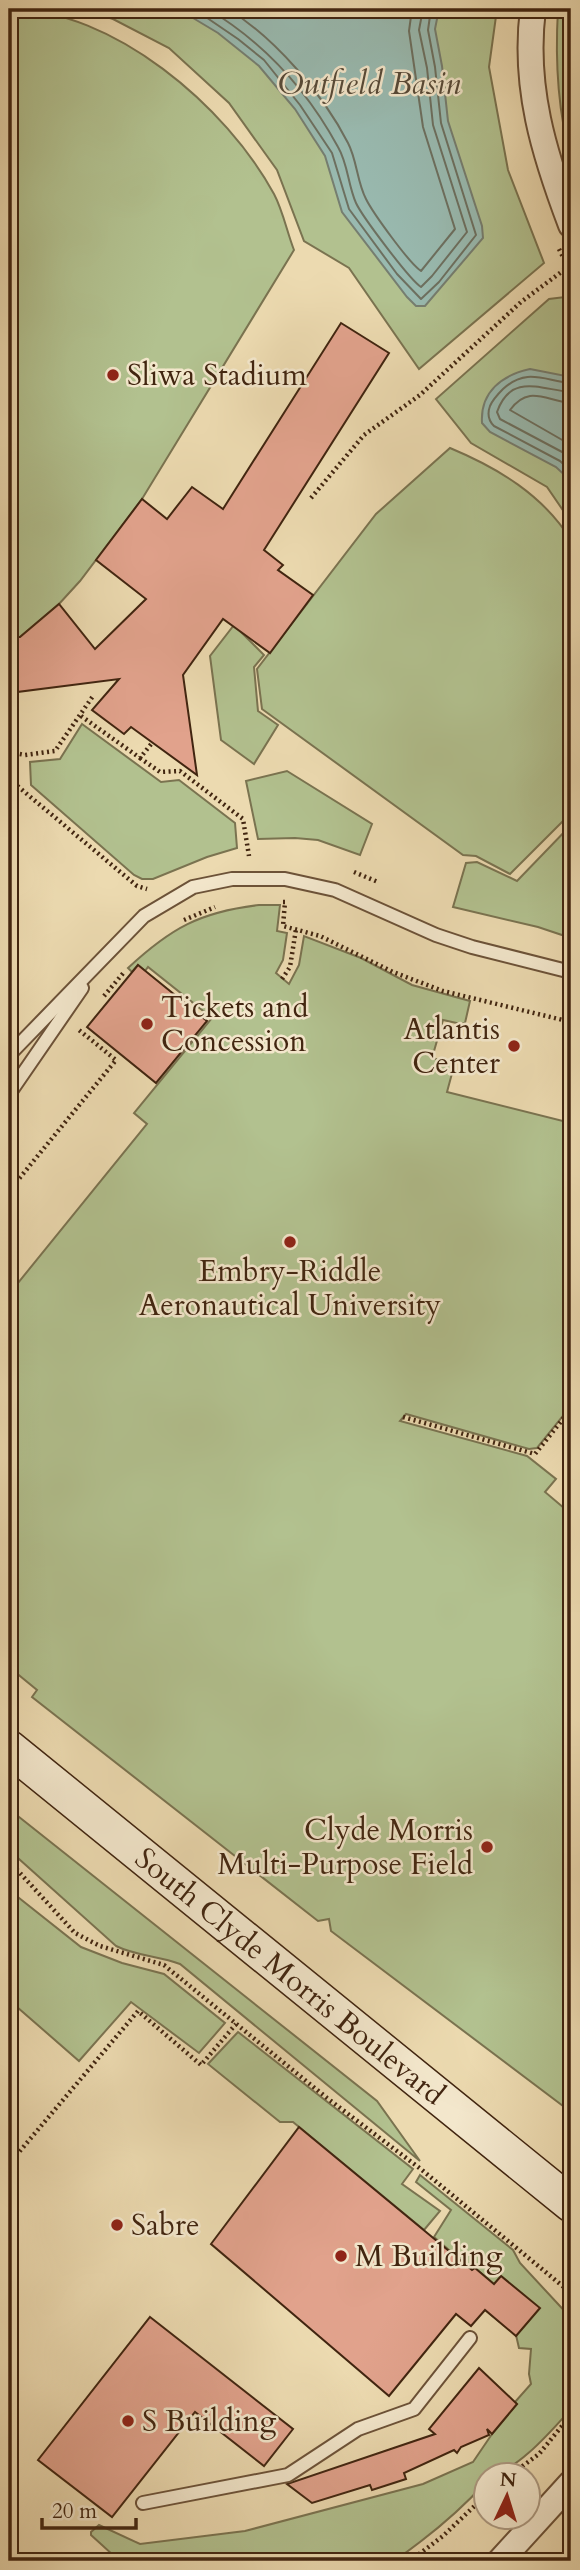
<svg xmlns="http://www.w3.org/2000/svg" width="580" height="2570" font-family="Cardo,serif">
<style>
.green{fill:#b2c18f;stroke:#7a7350;stroke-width:2}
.water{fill:#99bab0;stroke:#767e70;stroke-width:2}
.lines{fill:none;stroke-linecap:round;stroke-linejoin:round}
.shore{stroke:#6d7060;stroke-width:2}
.building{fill:#e1a28c;stroke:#412510;stroke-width:2}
.lane-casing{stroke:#6c5238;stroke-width:16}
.street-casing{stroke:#6c5238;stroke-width:28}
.secondary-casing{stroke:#412510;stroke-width:38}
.path{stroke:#412510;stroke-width:4.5;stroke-dasharray:2 3.5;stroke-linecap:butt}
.lane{stroke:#f3e7cc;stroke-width:12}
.street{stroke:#f3e7cc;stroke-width:24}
.secondary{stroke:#f3e7cc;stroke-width:35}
.poi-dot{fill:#8f2418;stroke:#f3e7cc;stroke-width:2.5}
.labels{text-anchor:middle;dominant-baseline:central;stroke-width:5;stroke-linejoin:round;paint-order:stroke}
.poi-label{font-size:30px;fill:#412510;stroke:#f3e7cc;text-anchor:start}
.street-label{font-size:30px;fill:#412510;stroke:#f3e7cc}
.water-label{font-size:32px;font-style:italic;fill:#574a38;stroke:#f3e7cc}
</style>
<rect width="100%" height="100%" fill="#ecdab0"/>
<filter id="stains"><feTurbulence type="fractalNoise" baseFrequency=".00286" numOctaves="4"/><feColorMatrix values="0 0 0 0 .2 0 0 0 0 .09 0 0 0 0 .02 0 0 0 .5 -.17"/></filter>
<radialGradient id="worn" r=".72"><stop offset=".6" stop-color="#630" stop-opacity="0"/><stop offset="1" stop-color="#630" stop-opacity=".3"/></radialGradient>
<!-- green -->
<g class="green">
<path d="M9,9C113,9 227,107 274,194C283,211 287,232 294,250L142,499L80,581L59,604L20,637H9Z"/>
<polygon points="81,9 497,9 489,67 508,170 544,263 419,369 349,268 304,241 277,170 229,103 169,48 113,19"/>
<path d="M558,9H571V158C557,109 555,60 558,9Z"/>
<polygon points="565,297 571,303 571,522 547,487 471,443 436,399 549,299"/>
<path d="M450,448C498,468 543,495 571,540V813L510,874L476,856L463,855L262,709L257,669L376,514Z"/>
<polygon points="234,625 264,655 254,667 258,711 278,725 254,764 221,740 210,656"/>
<polygon points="82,724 161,782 179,780 235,823 237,848 207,857 153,879 142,879 134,875 31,785 30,762 60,759"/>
<polygon points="287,771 372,824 360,855 318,840 295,838 258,839 246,781"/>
<polygon points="571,825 571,938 538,927 453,907 466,863 477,862 517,881"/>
<path d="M259,905H280L277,931L287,933L283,960L276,973L289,984L299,965L304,936L361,958L412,985L470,1001L465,1023L461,1024L443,1020L432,1058L452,1063L454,1066L447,1092L571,1123V1406L537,1448L529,1449L406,1414L400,1421L527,1456L556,1479L545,1492L571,1514V2112L331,1931L329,1919L318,1921L32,1697L37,1690L9,1667V1294L147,1124L134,1113L212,1018L148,967L145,971L138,965L132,972L128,968C171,928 200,912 259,905Z"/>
<path d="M9,1809L377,2101L420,2161L180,1964C159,1956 136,1956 116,1946L9,1850Z"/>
<polygon points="9,1890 81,1947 122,1963 164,1974 225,2023 199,2053 131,2002 79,2061 9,2000"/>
<polygon points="238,2032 413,2169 402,2184 440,2211 424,2230 293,2122 280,2122 208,2064"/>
<path d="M420,2175L513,2250L520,2263L571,2318V2409C553,2429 514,2475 486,2476L485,2483C458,2513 427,2538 394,2561H108L113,2555L91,2535V2532L99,2525L140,2544L245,2531L423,2484L473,2462L492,2434L517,2404L515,2402L531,2384L529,2374L531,2349L519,2348L516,2335L478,2304L490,2281L475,2268L456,2287L471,2269L434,2237L451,2210L416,2182Z"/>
</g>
<!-- water -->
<g class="water">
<polygon points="187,9 439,9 435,29 442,66 448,121 482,226 483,238 425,306 416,306 407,297 342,212 325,156 295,109 259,66 218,33 188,15"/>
<path d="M530,369L571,377V481L556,467L490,432L482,423C480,392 502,375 530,369Z"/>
</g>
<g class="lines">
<!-- shore -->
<g class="shore">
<polyline points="194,9 238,39 264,60 300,105 332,153 349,209 397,274 421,299 439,282 476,235 441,123 435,67 428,30 431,9"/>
<path d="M208,9C263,42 307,90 338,147C348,164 348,185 356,203C362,216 409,279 421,287L432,276L467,232L433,125L427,68L419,30L423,9"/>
<path d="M228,9C275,38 323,94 348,143C357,160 357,182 366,199C373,213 409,263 421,271L455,229L423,127L409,31L412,9"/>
<path d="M571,383C545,381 527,367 503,389C498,394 493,399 490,406C487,414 488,420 494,426L560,461L571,471"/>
<path d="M571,392C542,390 511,372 497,412L500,419L564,453L571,459"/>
<path d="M571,403C546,401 529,384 510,410L571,445"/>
</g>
</g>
<!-- building -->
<g class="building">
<polygon points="341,323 389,353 264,550 283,565 278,570 313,595 270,653 223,619 183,675 197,775 131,727 124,734 92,710 119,679 9,693 9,637 20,637 59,604 95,649 146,599 96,560 142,499 167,519 192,487 223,509"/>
<polygon points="138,965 207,1021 156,1083 87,1027"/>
<polygon points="299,2127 472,2270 475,2268 494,2284 501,2276 540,2308 516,2336 485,2310 471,2326 456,2314 389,2396 211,2244"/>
<polygon points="150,2317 293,2429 264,2466 195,2412 112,2517 38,2460"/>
<polygon points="479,2368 517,2404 492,2434 487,2429 489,2435 461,2447 457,2453 454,2450 404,2473 406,2479 372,2490 370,2485 312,2503 287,2484 435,2434 429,2429"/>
</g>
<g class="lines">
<defs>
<g id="lane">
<polyline points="9,1055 144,916 193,887 232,879 285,879 335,890 436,935 472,947 571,972"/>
<polyline points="9,1094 82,988"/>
<polyline points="143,2503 288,2475 358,2429 414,2409 470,2338"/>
</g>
<g id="street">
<path d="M533,9C523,86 544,154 571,225"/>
<polyline points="500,2561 571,2483"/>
</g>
<g id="secondary">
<path id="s1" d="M9,1748L571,2204"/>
</g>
</defs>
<!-- lane casing -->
<use href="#lane" class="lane-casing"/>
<!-- street casing -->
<use href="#street" class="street-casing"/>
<!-- secondary casing -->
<use href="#secondary" class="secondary-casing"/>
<!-- path -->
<g class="path">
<polyline points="559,249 571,273"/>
<polyline points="311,498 364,435 420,395 521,302 568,267"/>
<polyline points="81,716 140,758 152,743"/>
<polyline points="9,752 25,755 55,751 93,696"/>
<polyline points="140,758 160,772 180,771 243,819 249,856"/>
<polyline points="9,779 137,886 147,889"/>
<polyline points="354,872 378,882"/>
<polyline points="283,902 285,902 283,926 320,936 393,972 443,991 571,1022"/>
<polyline points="184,920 215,907"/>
<polyline points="282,979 290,967 296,929"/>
<polyline points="104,996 125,971"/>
<polyline points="9,1191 116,1060 79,1030"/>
<polyline points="403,1417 535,1454 571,1409"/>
<polyline points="9,1861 75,1933 100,1946 164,1965 327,2098 422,2170 571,2293"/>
<polyline points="9,2164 138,2011 201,2065 236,2024"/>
<polyline points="509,2476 539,2454 571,2415"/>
<polyline points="410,2561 443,2536 486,2495"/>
</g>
<!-- lane -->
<use href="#lane" class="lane"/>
<!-- street -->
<use href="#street" class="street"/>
<!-- secondary -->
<use href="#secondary" class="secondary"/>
</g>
<!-- markers -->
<g class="poi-dot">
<circle cx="113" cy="375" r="7"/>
<circle cx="147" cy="1024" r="7"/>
<circle cx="514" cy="1046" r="7"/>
<circle cx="290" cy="1242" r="7"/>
<circle cx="487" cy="1847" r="7"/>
<circle cx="117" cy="2225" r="7"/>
<circle cx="341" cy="2256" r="7"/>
<circle cx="128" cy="2421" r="7"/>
</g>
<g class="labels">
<!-- poi labels -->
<g class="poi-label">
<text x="127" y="375">Sliwa Stadium</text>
<text x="161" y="1007">Tickets and<tspan x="161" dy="34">Concession</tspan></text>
<text x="500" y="1029" text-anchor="end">Atlantis<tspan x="500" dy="34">Center</tspan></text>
<text x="290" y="1271" text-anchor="middle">Embry-Riddle<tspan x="290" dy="34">Aeronautical University</tspan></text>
<text x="473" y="1830" text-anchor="end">Clyde Morris<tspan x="473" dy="34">Multi-Purpose Field</tspan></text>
<text x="131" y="2225">Sabre</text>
<text x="355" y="2256">M Building</text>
<text x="142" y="2421">S Building</text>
</g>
<!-- street labels -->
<g class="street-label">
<text stroke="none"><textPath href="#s1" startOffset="362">South Clyde Morris Boulevard</textPath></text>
</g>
<!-- water labels -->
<g class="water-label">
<text x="369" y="84">Outfield Basin</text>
</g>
</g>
<!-- margin -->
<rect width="580" height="2570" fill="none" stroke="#ecdab0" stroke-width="35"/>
<rect x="10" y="10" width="559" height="2549" fill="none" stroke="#412510" stroke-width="3.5"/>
<rect x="18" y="18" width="545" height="2535" fill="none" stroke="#412510" stroke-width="2"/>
<!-- north arrow -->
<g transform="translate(507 2496) rotate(4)"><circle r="33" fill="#f3e7cc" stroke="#ac9981" stroke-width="2"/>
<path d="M0-5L12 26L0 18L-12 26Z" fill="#8f2418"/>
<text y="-10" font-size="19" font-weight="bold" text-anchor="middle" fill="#412510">N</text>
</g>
<!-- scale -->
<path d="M42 2518v10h94v-10" fill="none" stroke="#412510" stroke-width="3.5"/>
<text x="52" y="2518" font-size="21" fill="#412510" stroke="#f3e7cc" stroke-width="5" paint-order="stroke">20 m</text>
<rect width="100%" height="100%" filter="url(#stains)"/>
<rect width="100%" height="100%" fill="url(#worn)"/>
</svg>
